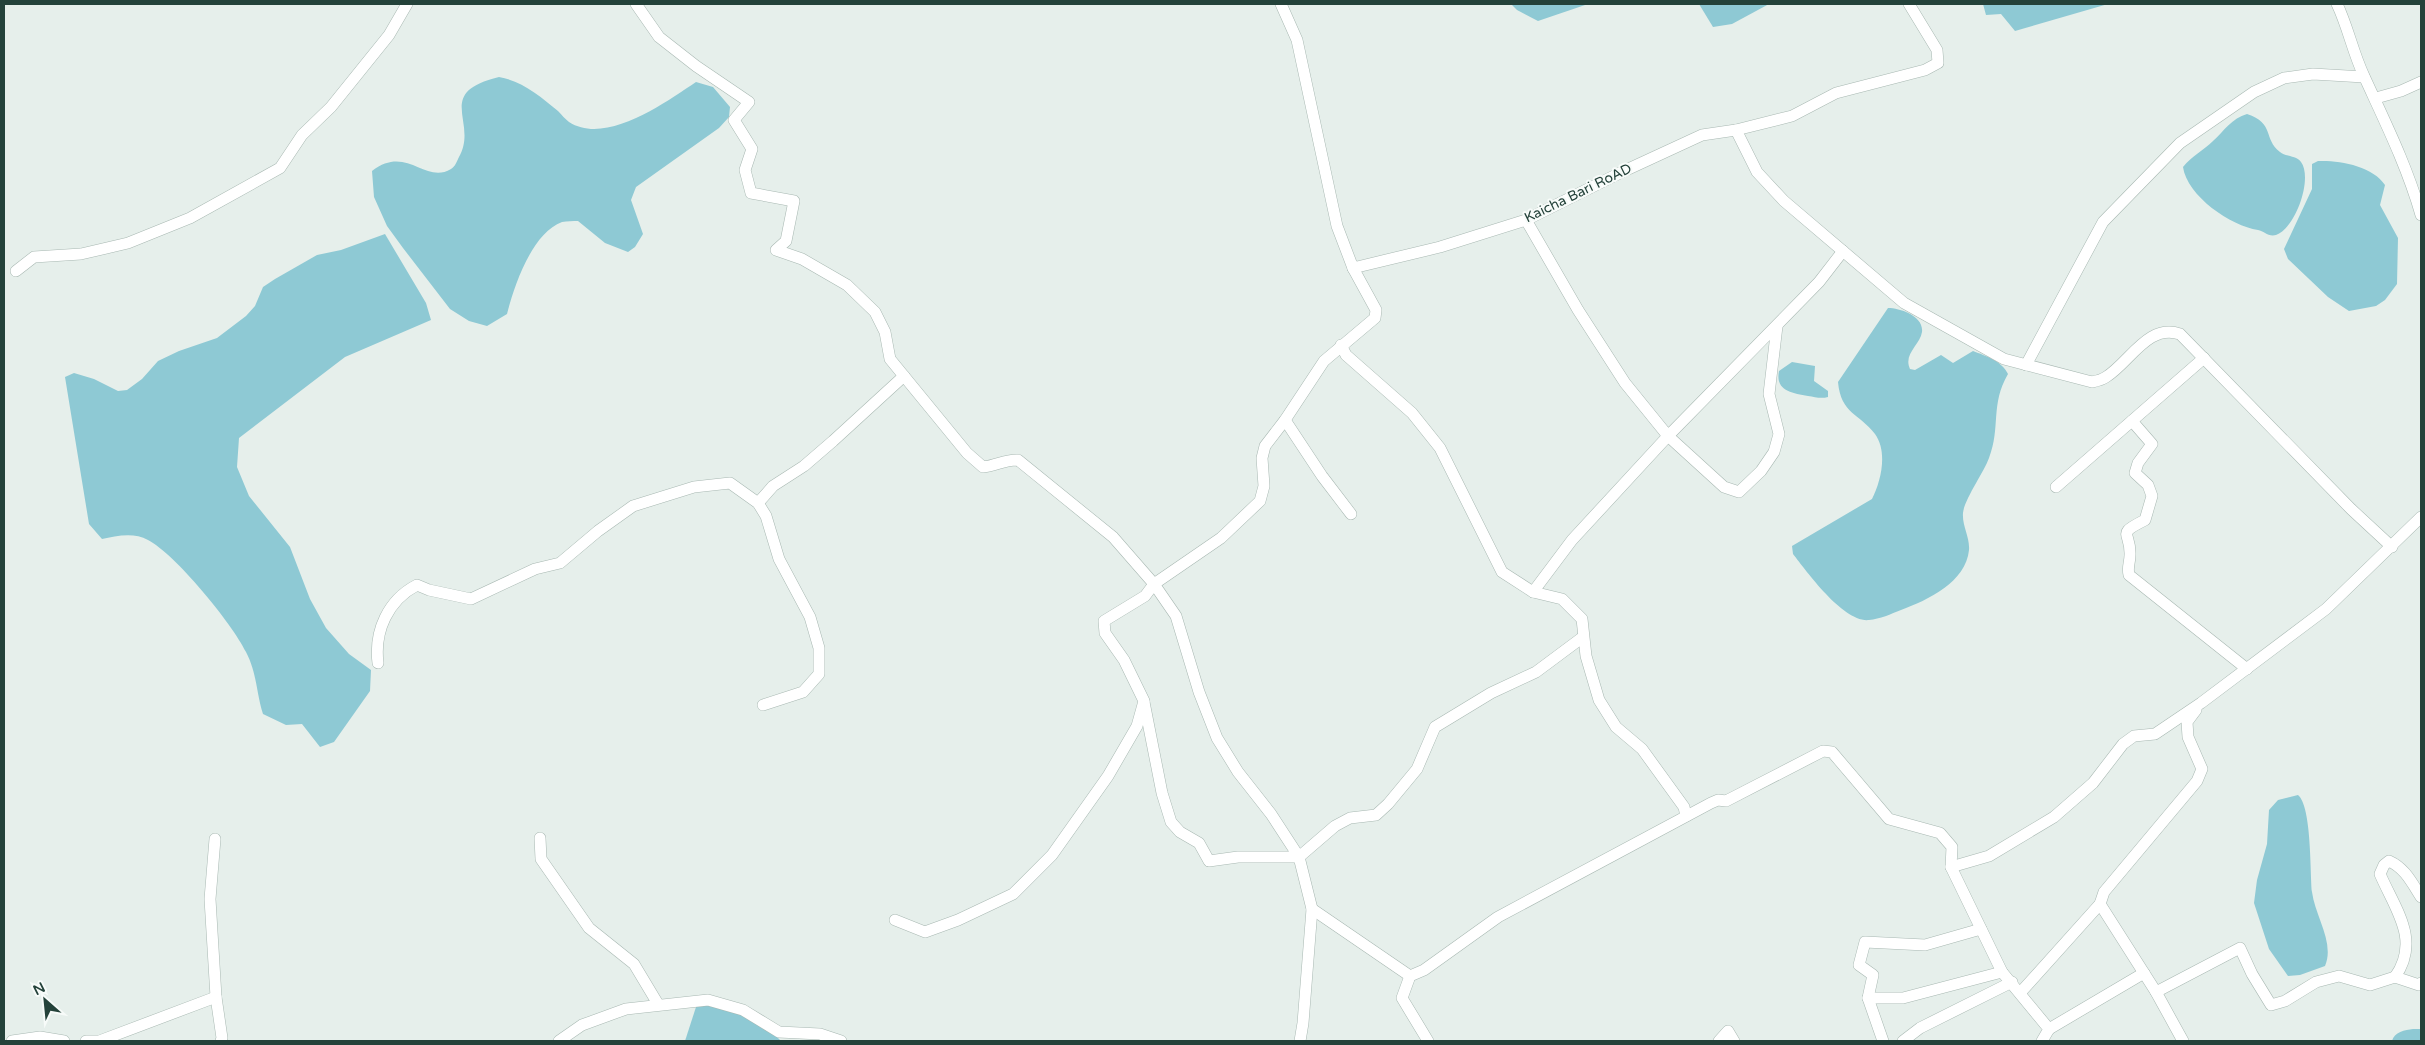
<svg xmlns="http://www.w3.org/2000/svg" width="2425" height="1045" font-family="'Varela Round',sans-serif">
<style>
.water{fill:#8ec9d4}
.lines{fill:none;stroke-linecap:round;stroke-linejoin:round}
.minor-casing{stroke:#a8b8b2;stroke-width:12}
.minor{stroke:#fff;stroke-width:11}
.labels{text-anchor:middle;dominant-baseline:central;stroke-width:4;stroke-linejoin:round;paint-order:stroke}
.street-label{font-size:14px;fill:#24423a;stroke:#f7fbf9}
</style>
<rect width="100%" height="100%" fill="#e6efeb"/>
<!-- water -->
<g class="water">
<polygon points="1511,4 1588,4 1538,21 1517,10"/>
<polygon points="1699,4 1769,4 1732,24 1713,27"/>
<polygon points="1983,4 2108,4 2015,31 2001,14 1986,15"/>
<path d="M499,77C522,81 540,96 558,111C562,115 565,119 569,122C606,146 666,102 696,82L713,87L730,107L729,117L719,128L636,187L631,200L643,234L635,247L628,252L605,243L578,221C573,221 567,221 562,222C532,233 514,286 507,314L487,326L469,321L450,309L403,248L387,226L374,197L372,171C407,144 425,185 451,169C455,167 457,161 459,157C479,122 433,93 499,77Z"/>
<path d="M2247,114C2275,123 2263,139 2280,152C2286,157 2296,155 2301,162C2313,178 2296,228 2276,235C2268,237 2264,231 2258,230C2231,226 2187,196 2183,167C2192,156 2204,150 2213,141C2224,131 2232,118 2247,114Z"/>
<path d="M2318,161C2339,160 2373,166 2385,185L2380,205L2398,238L2397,284L2385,300L2376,306L2349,311L2328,297L2288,259L2284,249L2312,189V164Z"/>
<path d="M385,234L426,303L431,320L345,357L239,438L237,467L249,496L290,547L310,599L326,628L349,654L371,670L370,691L334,742L320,747L302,724L286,725L263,714C256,692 257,673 246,652C232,623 175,554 148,540C134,532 116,536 102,539L89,524L65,377L74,373L94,379L118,391L127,390L142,379L158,361L179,351L217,338L246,316L255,306L263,287L275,279L317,255L341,250Z"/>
<path d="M1888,308C1900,308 1924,316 1922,332C1920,345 1903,354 1910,369L1915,370L1941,355L1953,363L1973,351C1986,356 2002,361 2008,374C1990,405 2001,427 1989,458C1984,472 1964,500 1963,513C1962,526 1970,537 1969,550C1966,582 1928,600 1901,610C1891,614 1880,619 1869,620C1844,623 1807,572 1793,554L1792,546L1872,499C1881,481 1888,452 1875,434C1859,413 1841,414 1838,382Z"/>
<path d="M1792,362L1815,366L1814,381L1828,391V397C1821,399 1815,397 1808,396C1792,393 1775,391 1779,371Z"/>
<path d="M2298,795C2312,807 2310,873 2312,892C2315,916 2335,943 2325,966L2300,975L2288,976L2269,949L2254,903L2257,880L2267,844L2269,810L2278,800Z"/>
<path d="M702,1005C730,1008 762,1020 781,1041H685L696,1007Z"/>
<path d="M2413,1029H2421V1041H2392C2394,1032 2405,1030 2413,1029Z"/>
</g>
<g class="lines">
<defs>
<g id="minor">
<path d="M636,4L659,37L696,66L749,102L734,120L752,149L745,170L751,193L794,201L786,241L776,250L802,259L847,285L875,312L885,332L890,359L967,453L983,467C996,466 1006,459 1018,460L1113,537L1154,584L1176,616L1199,692L1217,738L1238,772L1271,814L1299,857L1312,909L1303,1023L1300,1041"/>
<polyline points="1281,4 1297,40 1337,226 1353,268 1440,247 1526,220 1624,171 1702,135 1736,130 1792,116 1836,93 1925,70 1938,63 1937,50 1909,4"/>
<path d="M2337,4C2348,27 2353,53 2364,76C2385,122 2407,166 2421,215"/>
<polyline points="2376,98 2401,91 2421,82"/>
<path d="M1736,130L1757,172L1784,201L1904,303L2004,359L2092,382C2097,381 2102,380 2106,377C2130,362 2148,323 2180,334L2351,509L2392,547"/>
<polyline points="1526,220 1578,310 1625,383 1668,436 1819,282 1843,251"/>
<polyline points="16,271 34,257 81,254 128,243 190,218 280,168 302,135 331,107 389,35 407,4"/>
<polyline points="1341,345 1346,355 1412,413 1440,448 1502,572 1533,592 1562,599 1582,619 1586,656 1599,700 1616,727 1642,749 1684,807 1686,816"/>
<polyline points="2026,365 2103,222 2180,143 2254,92 2284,78 2313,74 2364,77"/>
<polyline points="1285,420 1322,476 1351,514"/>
<path d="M2132,421L2152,444L2138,463L2135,473L2148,485L2152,496L2145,520C2115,535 2131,531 2130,555C2130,563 2127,567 2129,575L2247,669"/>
<polyline points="2056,487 2204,358"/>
<polyline points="758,503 773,486 804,466 833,441 904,376"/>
<polyline points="1533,592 1572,540 1668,436 1724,487 1739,492 1761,471 1774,452 1779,434 1769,394 1777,326"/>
<path d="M378,663C374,631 388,600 417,585L429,590L471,599L535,569L560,563L598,531L633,506L694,487L730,483L758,503L766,516L779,559L810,617L819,648V674L803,692L763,705"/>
<polyline points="1144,702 1162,793 1171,822 1180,832 1199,843 1209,861 1238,857 1299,857 1335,826 1350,818 1376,815 1388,804 1417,769 1435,727 1491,693 1536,672 1583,637"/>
<polyline points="540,838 541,859 589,928 634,964 658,1004"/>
<polyline points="215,839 210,899 216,997 222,1038 221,1041"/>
<polyline points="1951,867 1989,856 2054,817 2093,783 2123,744 2134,736 2155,734 2201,703 2326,609 2421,517"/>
<polyline points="1312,909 1410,976"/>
<polyline points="895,920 925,932 958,920 1013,894 1052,855 1108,776 1137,726 1144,701 1124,660 1105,633 1104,621 1145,596 1154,584 1221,538 1260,501 1264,486 1262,458 1265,446 1285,420 1324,361 1375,318 1376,310 1353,268"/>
<path d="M2395,977C2421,940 2395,909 2380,874L2384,865L2389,861C2405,868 2412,883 2421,897"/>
<polyline points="2156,992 2240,948 2252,974 2271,1005 2285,1001 2316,982 2339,976 2370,985 2395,977 2419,985 2421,983"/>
<polyline points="2020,993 2100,904"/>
<polyline points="1868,998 1903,998 2002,972"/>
<polyline points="2049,1029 2144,973"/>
<polyline points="102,1040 216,997"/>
<polyline points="12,1041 40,1037 64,1041"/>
<polyline points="86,1041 103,1041"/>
<polyline points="559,1041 582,1025 626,1009 708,1000 743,1010 779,1032 820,1034 841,1041"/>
<polyline points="1428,1041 1402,998 1410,976 1424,970 1498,917 1711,803 1718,800 1726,801 1823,751 1832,752 1889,819 1940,833 1952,847 1951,867 2002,972 2049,1029 2042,1041"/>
<polyline points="1719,1041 1728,1031 1734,1041"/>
<polyline points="1883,1041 1868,998 1873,975 1859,965 1865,942 1925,945 1981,929"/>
<polyline points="1903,1041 1920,1028 2012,982"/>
<polyline points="2183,1041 2156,992 2100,904 2104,892 2197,781 2202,769 2188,737 2187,722 2196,710"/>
</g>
</defs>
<!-- minor casing -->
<use href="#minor" class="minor-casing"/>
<!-- minor -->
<use href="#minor" class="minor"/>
</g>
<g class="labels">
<!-- street labels -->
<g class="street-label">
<text transform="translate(1578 193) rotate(-26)">Kaicha Bari RoAD</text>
</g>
</g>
<!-- border -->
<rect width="2425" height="1045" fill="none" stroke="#24423a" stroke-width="10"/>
<!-- north arrow -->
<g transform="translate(45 1000) rotate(333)" stroke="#f7fbf9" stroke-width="4" paint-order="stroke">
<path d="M0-4L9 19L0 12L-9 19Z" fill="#24423a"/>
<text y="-8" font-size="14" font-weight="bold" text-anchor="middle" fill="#24423a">N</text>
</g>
</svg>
